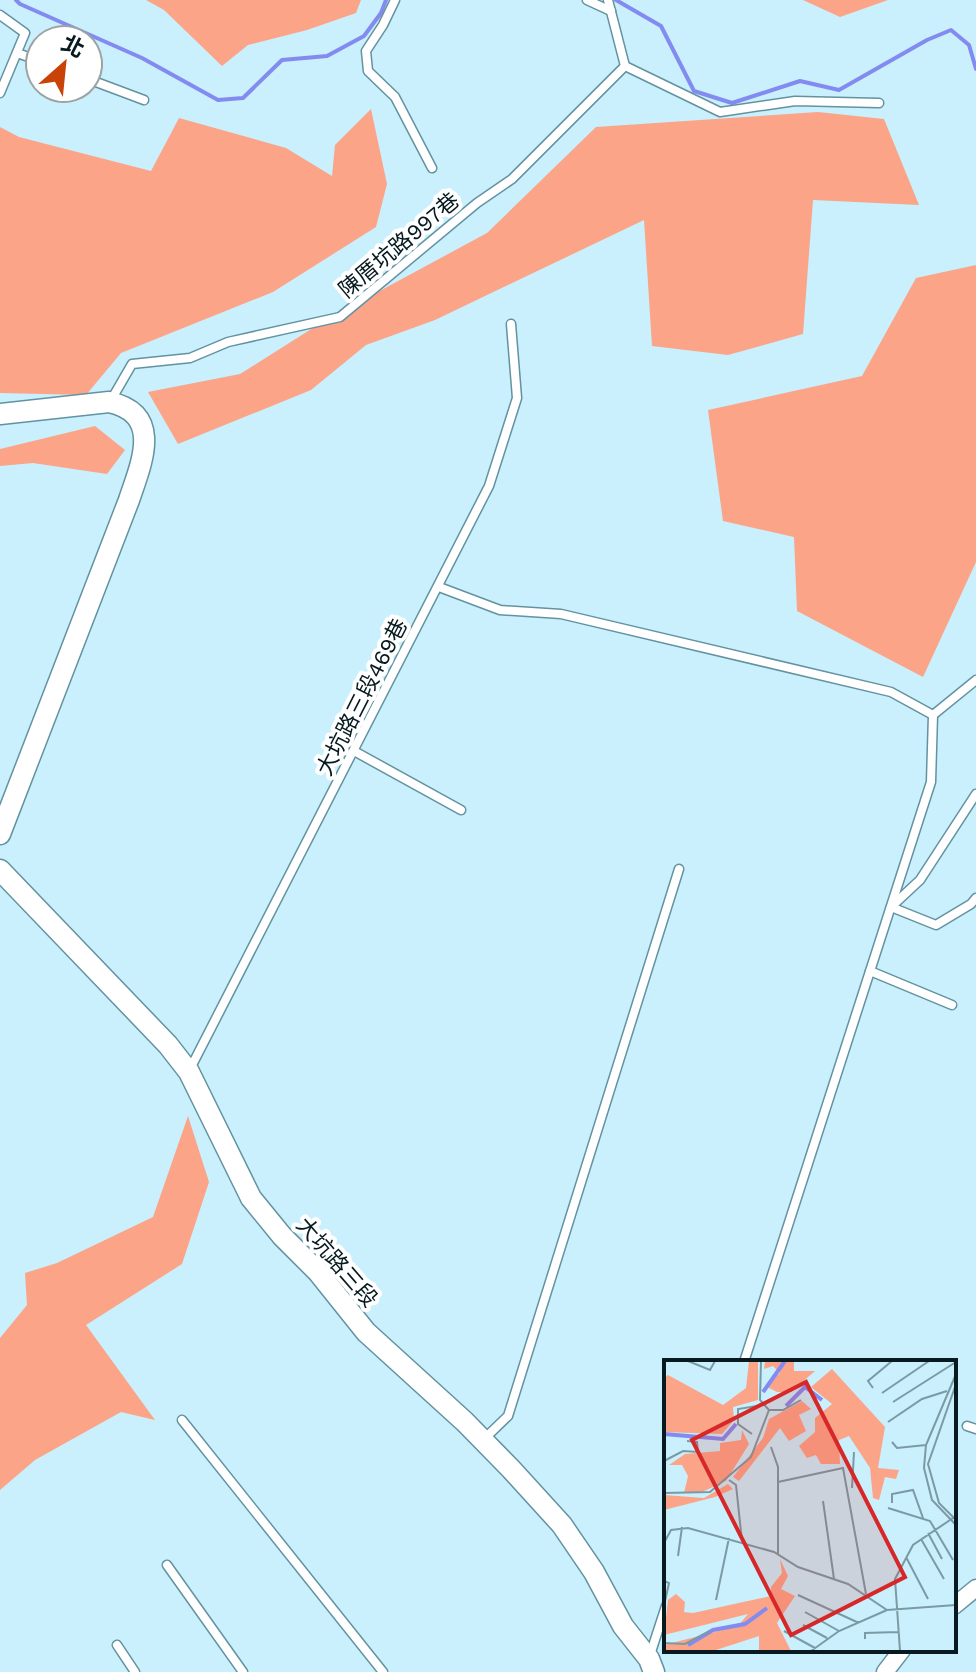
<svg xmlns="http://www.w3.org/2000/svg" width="976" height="1672" font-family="'Work Sans','Noto Sans TC',sans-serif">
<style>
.green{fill:#fba488}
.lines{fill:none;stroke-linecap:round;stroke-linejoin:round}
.stream{stroke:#848bf0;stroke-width:4}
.service-casing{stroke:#6392a0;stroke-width:11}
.minor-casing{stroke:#6392a0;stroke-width:19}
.tertiary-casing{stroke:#6392a0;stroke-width:23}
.service{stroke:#fff;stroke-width:8}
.minor{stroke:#fff;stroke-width:16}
.tertiary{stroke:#fff;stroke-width:20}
.labels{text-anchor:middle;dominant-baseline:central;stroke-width:8;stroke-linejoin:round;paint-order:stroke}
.street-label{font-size:22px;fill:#061a1f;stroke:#fff}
.inset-river{fill:none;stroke:#848bf0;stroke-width:4}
.inset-road{fill:none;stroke:#7b9aa4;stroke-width:2}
.view{fill:#d62828;fill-opacity:0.15;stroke:#d62828;stroke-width:4}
.inset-edge{fill:none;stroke:#061a1f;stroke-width:4}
</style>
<rect width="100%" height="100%" fill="#c9f0fc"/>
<!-- green -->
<g class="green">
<polygon points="146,0 361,0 356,13 307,30 248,45 222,66 164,10"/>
<polygon points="803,0 888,0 840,17"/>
<polygon points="371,109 387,184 376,227 273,292 121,353 86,395 0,393 0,127 19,137 151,171 179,118 286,148 332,176 335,145"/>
<polygon points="818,112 884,119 919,205 813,200 803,334 728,355 652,346 644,220 435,320 366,345 311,390 178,444 148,392 240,374 324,321 487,233 596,127"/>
<polygon points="976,265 976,562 923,677 797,611 794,537 723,521 708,410 862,376 916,278"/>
<polygon points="95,426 125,450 107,474 33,463 0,466 0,449"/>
<polygon points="188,1116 209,1182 182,1264 86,1325 155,1420 121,1412 35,1460 0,1490 0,1338 27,1305 25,1273 57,1263 153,1217"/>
</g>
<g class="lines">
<!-- stream -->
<g class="stream">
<polyline points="16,0 20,4 142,58 218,100 243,98 282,60 327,56 364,36 381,13 386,0"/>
<polyline points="616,0 661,26 694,91 732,103 800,81 839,90 927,40 951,30 969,45 976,69"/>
</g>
<defs>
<g id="service">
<polyline points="395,0 383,25 366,51 368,71 395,97 432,168"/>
<polyline points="587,0 611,11"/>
<polyline points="0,15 25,33 0,93"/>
<polyline points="17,53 40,61"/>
<polyline points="625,66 720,112 795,101 879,103"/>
<polyline points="88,79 144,100"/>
<polyline points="110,402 132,364 190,358 228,342 340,317 477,203 512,179 625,66 608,0"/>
<polyline points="439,587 500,610 561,614 891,692 933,715 931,782 744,1362"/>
<polyline points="933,715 976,680"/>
<polyline points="354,751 461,810"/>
<polyline points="976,794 920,880 891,907 936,925 971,904 976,898"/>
<polyline points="870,971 952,1005"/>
<polyline points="189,1071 489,486 517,398 511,324"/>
<polyline points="182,1420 383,1672"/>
<polyline points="967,1426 976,1429"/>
<polyline points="483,1440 508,1416 679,869"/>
<polyline points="167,1565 243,1672"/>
<polyline points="117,1645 135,1672"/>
<polyline points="650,1655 666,1606"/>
</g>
<g id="minor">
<polyline points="954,1606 976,1588"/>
<polyline points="885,1672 902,1650"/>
</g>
<g id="tertiary">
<path d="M0,414L109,402C164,414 141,464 129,500L0,834"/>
<polyline points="0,870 168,1045 189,1072 251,1198 282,1236 318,1272 366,1332 465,1422 511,1469 562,1525 594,1572 623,1626 649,1659 654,1672"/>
</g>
</defs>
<!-- service casing -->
<use href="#service" class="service-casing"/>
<!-- minor casing -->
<use href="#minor" class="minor-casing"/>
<!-- tertiary casing -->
<use href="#tertiary" class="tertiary-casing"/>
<!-- service -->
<use href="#service" class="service"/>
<!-- minor -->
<use href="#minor" class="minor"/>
<!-- tertiary -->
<use href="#tertiary" class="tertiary"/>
</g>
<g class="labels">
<!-- street labels -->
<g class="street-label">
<text transform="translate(399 245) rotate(-40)">陳厝坑路997巷</text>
<text transform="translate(362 697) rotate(-63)">大坑路三段469巷</text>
<text transform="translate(337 1262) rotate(49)">大坑路三段</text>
</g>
</g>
<!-- overview -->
<g transform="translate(664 1360)">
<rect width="292" height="292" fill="#c9f0fc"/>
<path d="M85,1H94V40L69,47L70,60L58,74L0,72V18L4,15L59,45L82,28ZM101,1H130V11H151L127,32H113L101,26L116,13L109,6L100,9ZM168,9L221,67L214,108L235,110L232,119L221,117L215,140L209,138L206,108L185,76L175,80L176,104H157L152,95L143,98L135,86L151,72V58L168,44L147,27ZM138,41L147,49L135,55L142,71L125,81L116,68L75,121L69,117L99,78L105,59ZM78,70L85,84L62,121L38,132L20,133L24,116L18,105H5L21,94L56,91V83L77,80ZM64,124L69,129L51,137L0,150V135L40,138ZM116,199L124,216L117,229L131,236L113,263L127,291H95V276L49,291H0V285L74,266L84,254L0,275L4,240L12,234L21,242L20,252L29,253L107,236V227L118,213Z" fill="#fba488"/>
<path class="inset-river" d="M99,32L121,1M122,46L141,27L158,40M0,74L59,79L72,64M24,285L49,270L81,264L103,248"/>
<path class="inset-road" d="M24,1L46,10L51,1M292,14L262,85L260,108L268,140L292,165M292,24L264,104L275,143L292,160M209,28L204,21L228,1M218,33L265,1M229,42L292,2M105,50H119L137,40M224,62L258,39L283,31M88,74L74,64V49L99,45M228,82L233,88L262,85M107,87L114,107V194M0,101L19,91L34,92L33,82L23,81M65,120L72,125L78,181M114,122L179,108L202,234M188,128L190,92M0,133L46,132L87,97L105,50L96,40L97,1M159,141L170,219M228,143V134L249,130L259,158M224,148L266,161L289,200M264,173L278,199M257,179L280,219M0,183L7,170L24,168L110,192L134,207L184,224L223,250L292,245M14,196L18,167M242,197L264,239M0,221L5,223L0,246M134,235L195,263M52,240L65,178M141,252L175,271M139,265L163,278M120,271L151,288M201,279V273L234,272M0,283L21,284L46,271M147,291L175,271L223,250M236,291L231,219L249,185L292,156"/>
<path class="view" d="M142,22L241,217L127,275L28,80Z"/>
<rect width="292" height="292" class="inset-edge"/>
</g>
<!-- north arrow -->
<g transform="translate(64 64) rotate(27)"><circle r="38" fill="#ffffff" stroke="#9ba3a5" stroke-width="2"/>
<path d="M0-6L14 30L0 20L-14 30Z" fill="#c94208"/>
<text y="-12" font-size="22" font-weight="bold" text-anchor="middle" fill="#061a1f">北</text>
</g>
</svg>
